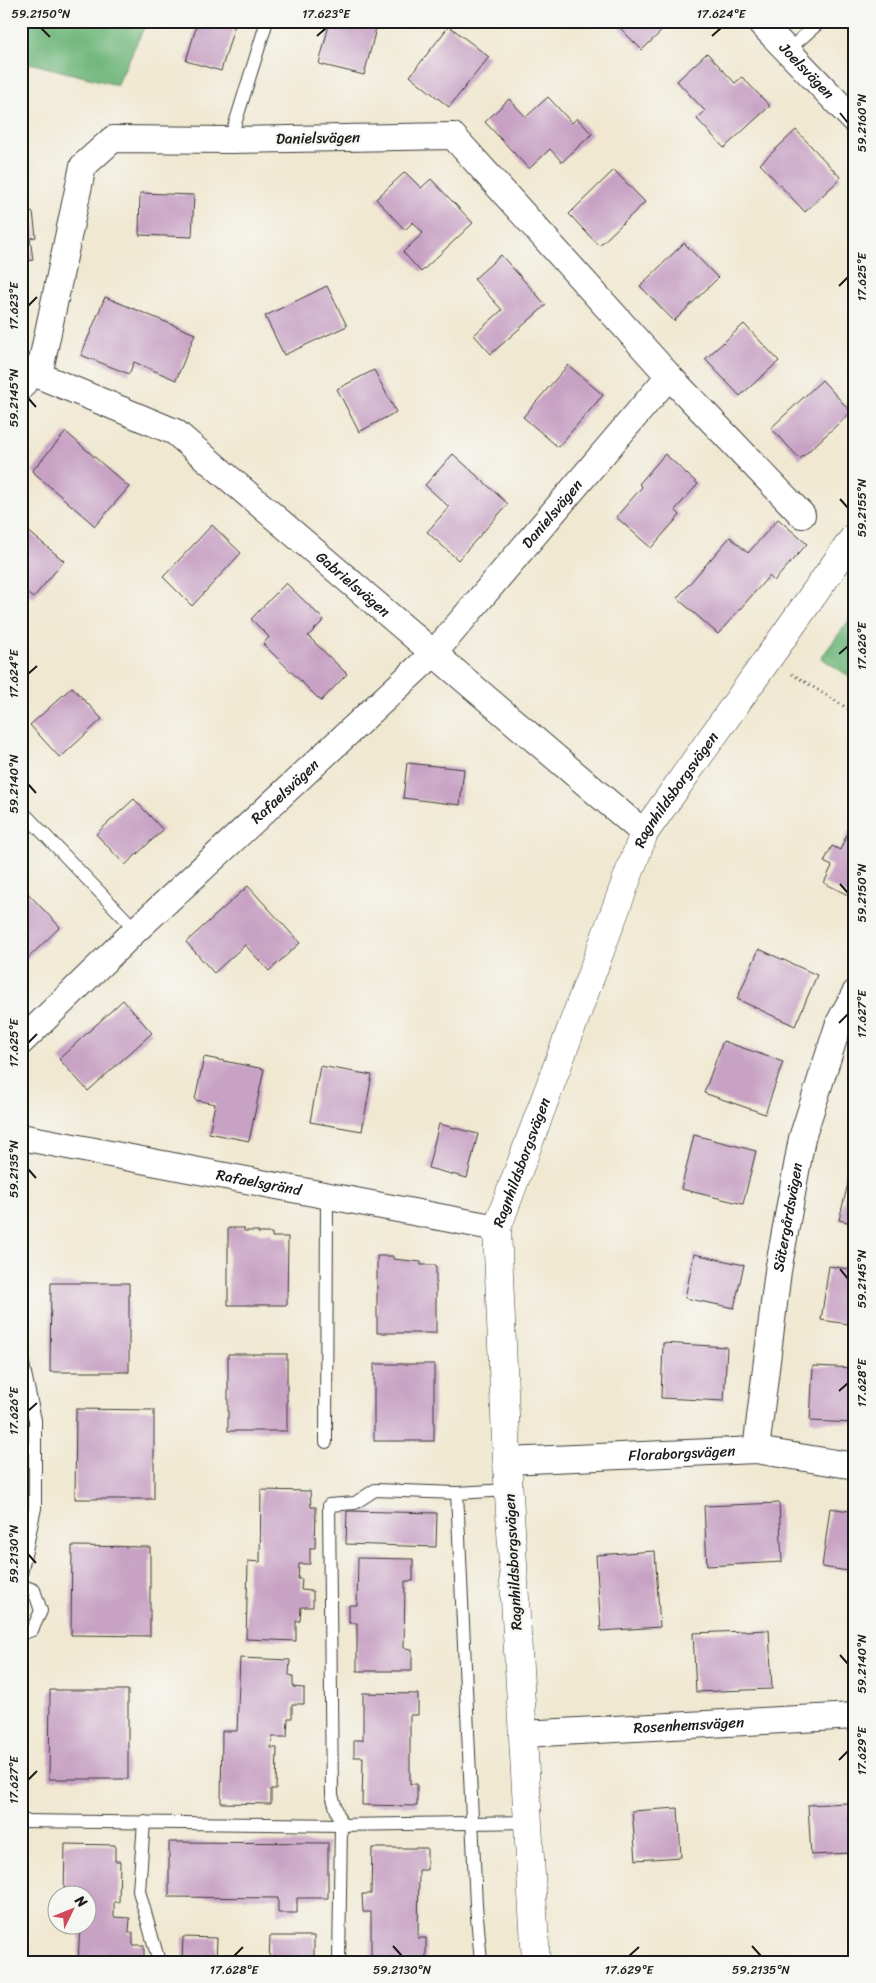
<svg xmlns="http://www.w3.org/2000/svg" width="876" height="1983" font-family="Sriracha,sans-serif">
<style>
.forest{fill:#72b87e;stroke:#476a4d}
.building{fill:#c8a2c4}
.lines{fill:none;stroke-linecap:round;stroke-linejoin:round}
.lane-casing{stroke:#3c3b37;stroke-width:14}
.street-casing{stroke:#3c3b37;stroke-width:28}
.secondary-casing{stroke:#3c3b37;stroke-width:29}
.path{stroke:#3c3b37;stroke-width:3;stroke-dasharray:1 4;stroke-linecap:butt}
.lane{stroke:#fff;stroke-width:12}
.street{stroke:#fff;stroke-width:26}
.secondary{stroke:#fff;stroke-width:28}
.ticks{fill:none;stroke:#1c1c1c;stroke-width:2}
.labels{text-anchor:middle;dominant-baseline:central;stroke-width:5;stroke-linejoin:round;paint-order:stroke}
.street-label{font-size:15px;fill:#1c1c1c;stroke:#f6f6f2}
.neatline{fill:none;stroke:#1c1c1c;stroke-width:2}
.ticks-label{font-size:12px;text-anchor:middle;fill:#1c1c1c}
</style>
<rect width="100%" height="100%" fill="#f6f6f2"/>
<filter id="ink" filterUnits="userSpaceOnUse"><feTurbulence type="fractalNoise" baseFrequency=".02" numOctaves="2"/><feDisplacementMap in="SourceGraphic" scale="10" xChannelSelector="R" yChannelSelector="G"/><feConvolveMatrix kernelMatrix="1 2 1 2 8 2 1 2 1" color-interpolation-filters="sRGB"/></filter>
<filter id="wash" filterUnits="userSpaceOnUse"><feTurbulence type="fractalNoise" baseFrequency=".0096" numOctaves="4" result="noise"/><feDisplacementMap in="SourceGraphic" scale="20" xChannelSelector="R" yChannelSelector="G"/><feGaussianBlur stdDeviation="1.12" result="paint"/><feColorMatrix in="noise" values="0 0 0 0 0 0 0 0 0 0 0 0 0 0 0 0 0 1.4 0 .05"/><feComposite in="paint" operator="in"/></filter>
<g filter="url(#wash)">
<rect width="100%" height="100%" fill="#f0e8d1"/>
<!-- forest -->
<g class="forest">
<polygon points="21,21 147,21 117,85 21,61"/>
<polygon points="855,612 855,680 821,658"/>
</g>
<g id="blocks">
<!-- building -->
<g class="building">
<polygon points="198,21 236,21 221,71 186,61"/>
<polygon points="330,21 378,21 364,75 319,64"/>
<polygon points="613,21 672,21 642,50"/>
<polygon points="449,26 489,57 449,107 410,76"/>
<polygon points="707,53 735,83 742,77 770,106 724,148 697,119 705,111 677,81"/>
<polygon points="548,97 572,123 577,118 592,134 562,162 550,149 529,169 485,122 509,99 526,117"/>
<polygon points="796,130 841,178 805,212 760,164"/>
<polygon points="614,170 645,202 599,246 569,214"/>
<polygon points="405,172 421,188 431,179 473,223 421,272 403,252 423,233 413,222 405,230 376,199"/>
<polygon points="140,193 194,195 192,237 139,235"/>
<polygon points="33,212 36,237 30,238 33,260 21,262 21,214"/>
<polygon points="684,243 718,278 674,321 640,286"/>
<polygon points="501,255 546,305 491,354 474,335 502,310 474,279"/>
<polygon points="327,286 347,326 284,355 265,316"/>
<polygon points="105,297 195,334 176,380 134,362 129,374 81,355"/>
<polygon points="744,324 779,361 740,396 705,359"/>
<polygon points="568,365 603,395 558,447 523,417"/>
<polygon points="374,370 396,412 359,432 337,389"/>
<polygon points="822,380 851,412 800,459 771,428"/>
<polygon points="66,432 129,487 95,526 32,471"/>
<polygon points="453,454 508,504 458,560 427,532 449,507 425,485"/>
<polygon points="665,454 698,484 675,510 680,515 651,548 616,517 642,487 639,484"/>
<polygon points="778,519 807,544 774,581 769,576 718,634 677,598 730,537 748,553"/>
<polygon points="21,525 64,561 33,598 21,588"/>
<polygon points="212,525 241,553 192,606 163,577"/>
<polygon points="286,583 324,620 308,636 347,674 321,701 263,644 269,637 251,619"/>
<polygon points="72,687 102,719 60,758 30,725"/>
<polygon points="407,763 464,769 460,805 403,798"/>
<polygon points="134,799 163,830 125,865 96,834"/>
<polygon points="849,830 855,833 855,886 850,896 824,883 832,866 824,862 832,846 840,850"/>
<polygon points="21,886 60,927 23,963 21,960"/>
<polygon points="248,886 300,943 269,971 245,945 214,973 186,942"/>
<polygon points="759,949 817,975 795,1026 737,999"/>
<polygon points="123,1000 152,1033 88,1091 59,1059"/>
<polygon points="723,1041 783,1062 765,1114 704,1093"/>
<polygon points="204,1057 264,1069 249,1141 209,1133 215,1104 195,1100"/>
<polygon points="320,1066 372,1075 362,1131 310,1122"/>
<polygon points="439,1124 478,1134 467,1178 428,1168"/>
<polygon points="694,1135 756,1151 743,1204 681,1189"/>
<polygon points="852,1167 855,1168 855,1224 839,1220"/>
<polygon points="228,1228 244,1228 244,1231 258,1231 258,1233 272,1233 272,1237 288,1237 287,1305 228,1305"/>
<polygon points="694,1254 744,1265 734,1308 685,1298"/>
<polygon points="377,1256 393,1256 393,1259 421,1262 421,1265 436,1265 436,1333 377,1333"/>
<polygon points="829,1266 855,1270 855,1325 821,1320"/>
<polygon points="51,1283 129,1283 129,1372 50,1372"/>
<polygon points="663,1343 727,1347 724,1401 661,1398"/>
<rect x="228" y="1354" width="59" height="77"/>
<rect x="374" y="1364" width="60" height="77"/>
<polygon points="813,1366 855,1368 855,1423 810,1421"/>
<polygon points="76,1409 154,1410 154,1499 75,1499"/>
<polygon points="261,1490 310,1491 311,1507 316,1507 315,1548 310,1548 310,1564 299,1564 298,1579 302,1579 301,1590 313,1591 313,1607 301,1607 300,1621 296,1621 296,1641 246,1639 248,1561 260,1562"/>
<polygon points="779,1503 782,1562 707,1566 704,1506"/>
<polygon points="830,1508 855,1512 855,1572 822,1567"/>
<polygon points="347,1511 437,1513 436,1547 346,1544"/>
<polygon points="72,1546 150,1547 150,1636 71,1635"/>
<polygon points="655,1551 660,1627 601,1631 596,1555"/>
<polygon points="358,1558 413,1559 413,1581 405,1581 404,1648 412,1649 412,1671 357,1671 357,1623 349,1623 349,1605 357,1605"/>
<polygon points="769,1630 772,1689 696,1692 693,1633"/>
<polygon points="240,1658 290,1660 289,1675 293,1676 293,1687 304,1688 304,1704 292,1704 292,1718 288,1718 287,1737 272,1737 271,1748 277,1748 276,1789 271,1789 271,1804 221,1803 222,1731 237,1731"/>
<polygon points="50,1690 128,1690 128,1779 49,1779"/>
<polygon points="363,1693 418,1694 418,1715 410,1715 410,1784 417,1784 417,1806 362,1805 363,1757 354,1757 354,1740 363,1740"/>
<polygon points="848,1803 851,1853 811,1855 808,1805"/>
<polygon points="678,1808 681,1857 636,1860 632,1811"/>
<polygon points="169,1842 328,1843 328,1898 297,1898 297,1913 278,1913 278,1898 169,1897"/>
<polygon points="65,1844 115,1845 115,1861 120,1861 119,1902 114,1902 114,1917 130,1918 129,1933 133,1933 133,1945 144,1945 144,1962 78,1962 80,1926 88,1926 88,1896 64,1896"/>
<polygon points="372,1848 427,1848 427,1870 419,1870 418,1938 426,1938 426,1961 371,1960 371,1912 363,1912 362,1894 371,1894"/>
<polygon points="270,1936 314,1936 314,1962 269,1962"/>
<polygon points="183,1937 217,1938 216,1962 182,1962"/>
</g>
</g>
</g>
<g filter="url(#ink)">
<use href="#blocks" fill-opacity="0" stroke="#3c3b37" stroke-width="1"/>
<g class="lines">
<defs>
<g id="lane">
<polyline points="847,21 855,23"/>
<polyline points="788,50 821,21"/>
<polyline points="230,140 267,21"/>
<polyline points="21,398 39,375"/>
<polyline points="21,810 136,930"/>
<polyline points="21,1355 35,1420 35,1508 21,1574"/>
<polyline points="326,1442 327,1195"/>
<polyline points="457,1493 476,1905 481,1962"/>
<polyline points="21,1585 34,1590 41,1611 32,1630 21,1634"/>
<polyline points="21,1821 341,1825 528,1822"/>
<polyline points="144,1822 139,1891 159,1962"/>
<polyline points="339,1962 341,1825 332,1795 329,1505 355,1503 375,1490 457,1493 508,1490"/>
</g>
<g id="street">
<path id="s1" d="M759,21L855,121"/>
<path id="s2" d="M21,368L175,432L644,833"/>
<polyline points="669,376 802,515"/>
<path id="s3" d="M21,1042L136,930L434,653L669,376L453,136L230,140L113,139L83,166L39,375"/>
<path id="s4" d="M21,1137L497,1228"/>
<path id="s5" d="M756,1450L778,1271L802,1138L839,1023L855,993"/>
<path id="s6" d="M507,1461L756,1450L855,1466"/>
<path id="s7" d="M523,1734L855,1716"/>
</g>
<g id="secondary">
<path id="s8" d="M536,1962L507,1461L497,1228L644,833L855,536"/>
</g>
</defs>
<!-- lane casing -->
<use href="#lane" class="lane-casing"/>
<!-- street casing -->
<use href="#street" class="street-casing"/>
<!-- secondary casing -->
<use href="#secondary" class="secondary-casing"/>
<!-- path -->
<polyline class="path" points="792,674 855,713"/>
<!-- lane -->
<use href="#lane" class="lane"/>
<!-- street -->
<use href="#street" class="street"/>
<!-- secondary -->
<use href="#secondary" class="secondary"/>
</g>
</g>
<!-- ticks -->
<path class="ticks" d="M41,28L50,37M317,36L326,28M712,36L721,28M840,113L848,123M839,286L848,277M28,306L37,297M28,398L36,407M840,499L848,508M839,654L848,646M28,674L37,666M28,784L36,793M840,884L848,893M839,1023L848,1014M28,1043L37,1034M28,1169L36,1178M840,1269L848,1279M839,1391L848,1383M28,1411L37,1403M28,1554L36,1563M840,1655L848,1664M839,1760L848,1751M28,1780L37,1771M393,1946L402,1956M752,1946L761,1956M234,1956L243,1947M629,1956L639,1947"/>
<g class="labels">
<!-- street labels -->
<g class="street-label">
<text stroke="none"><textPath href="#s1" startOffset="69">Joelsvägen</textPath></text>
<text transform="translate(318 138) rotate(-1)">Danielsvägen</text>
<text stroke="none"><textPath href="#s3" startOffset="750">Danielsvägen</textPath></text>
<text stroke="none"><textPath href="#s2" startOffset="401">Gabrielsvägen</textPath></text>
<text stroke="none"><textPath href="#s3" startOffset="364">Rafaelsvägen</textPath></text>
<text stroke="none"><textPath href="#s8" startOffset="1210">Ragnhildsborgsvägen</textPath></text>
<text stroke="none"><textPath href="#s8" startOffset="805">Ragnhildsborgsvägen</textPath></text>
<text stroke="none"><textPath href="#s4" startOffset="242">Rafaelsgränd</textPath></text>
<text stroke="none"><textPath href="#s5" startOffset="235">Sätergårdsvägen</textPath></text>
<text stroke="none"><textPath href="#s6" startOffset="175">Floraborgsvägen</textPath></text>
<text transform="translate(513 1562) rotate(-93)">Ragnhildsborgsvägen</text>
<text stroke="none"><textPath href="#s7" startOffset="166">Rosenhemsvägen</textPath></text>
</g>
</g>
<!-- margin -->
<rect width="876" height="1983" fill="none" stroke="#f6f6f2" stroke-width="55"/>
<!-- north arrow -->
<g transform="translate(72 1910) rotate(47)"><circle r="24" fill="#f6f6f2" stroke="#9f9f9c"/>
<path d="M0-4L9 19L0 12L-9 19Z" fill="#d1495b"/>
<text y="-8" font-size="14" font-weight="bold" text-anchor="middle" fill="#1c1c1c">N</text>
</g>
<rect x="28" y="28" width="820" height="1928" class="neatline"/>
<g class="ticks-label">
<text x="41" y="18">59.2150°N</text>
<text x="326" y="18">17.623°E</text>
<text x="721" y="18">17.624°E</text>
<text transform="translate(862 123) rotate(-90)" y="4">59.2160°N</text>
<text transform="translate(862 277) rotate(-90)" y="4">17.625°E</text>
<text transform="translate(14 306) rotate(-90)" y="4">17.623°E</text>
<text transform="translate(14 398) rotate(-90)" y="4">59.2145°N</text>
<text transform="translate(862 508) rotate(-90)" y="4">59.2155°N</text>
<text transform="translate(862 646) rotate(-90)" y="4">17.626°E</text>
<text transform="translate(14 674) rotate(-90)" y="4">17.624°E</text>
<text transform="translate(14 784) rotate(-90)" y="4">59.2140°N</text>
<text transform="translate(862 893) rotate(-90)" y="4">59.2150°N</text>
<text transform="translate(862 1014) rotate(-90)" y="4">17.627°E</text>
<text transform="translate(14 1043) rotate(-90)" y="4">17.625°E</text>
<text transform="translate(14 1169) rotate(-90)" y="4">59.2135°N</text>
<text transform="translate(862 1279) rotate(-90)" y="4">59.2145°N</text>
<text transform="translate(862 1383) rotate(-90)" y="4">17.628°E</text>
<text transform="translate(14 1411) rotate(-90)" y="4">17.626°E</text>
<text transform="translate(14 1554) rotate(-90)" y="4">59.2130°N</text>
<text transform="translate(862 1664) rotate(-90)" y="4">59.2140°N</text>
<text transform="translate(862 1751) rotate(-90)" y="4">17.629°E</text>
<text transform="translate(14 1780) rotate(-90)" y="4">17.627°E</text>
<text x="234" y="1974">17.628°E</text>
<text x="402" y="1974">59.2130°N</text>
<text x="629" y="1974">17.629°E</text>
<text x="761" y="1974">59.2135°N</text>
</g>
</svg>
